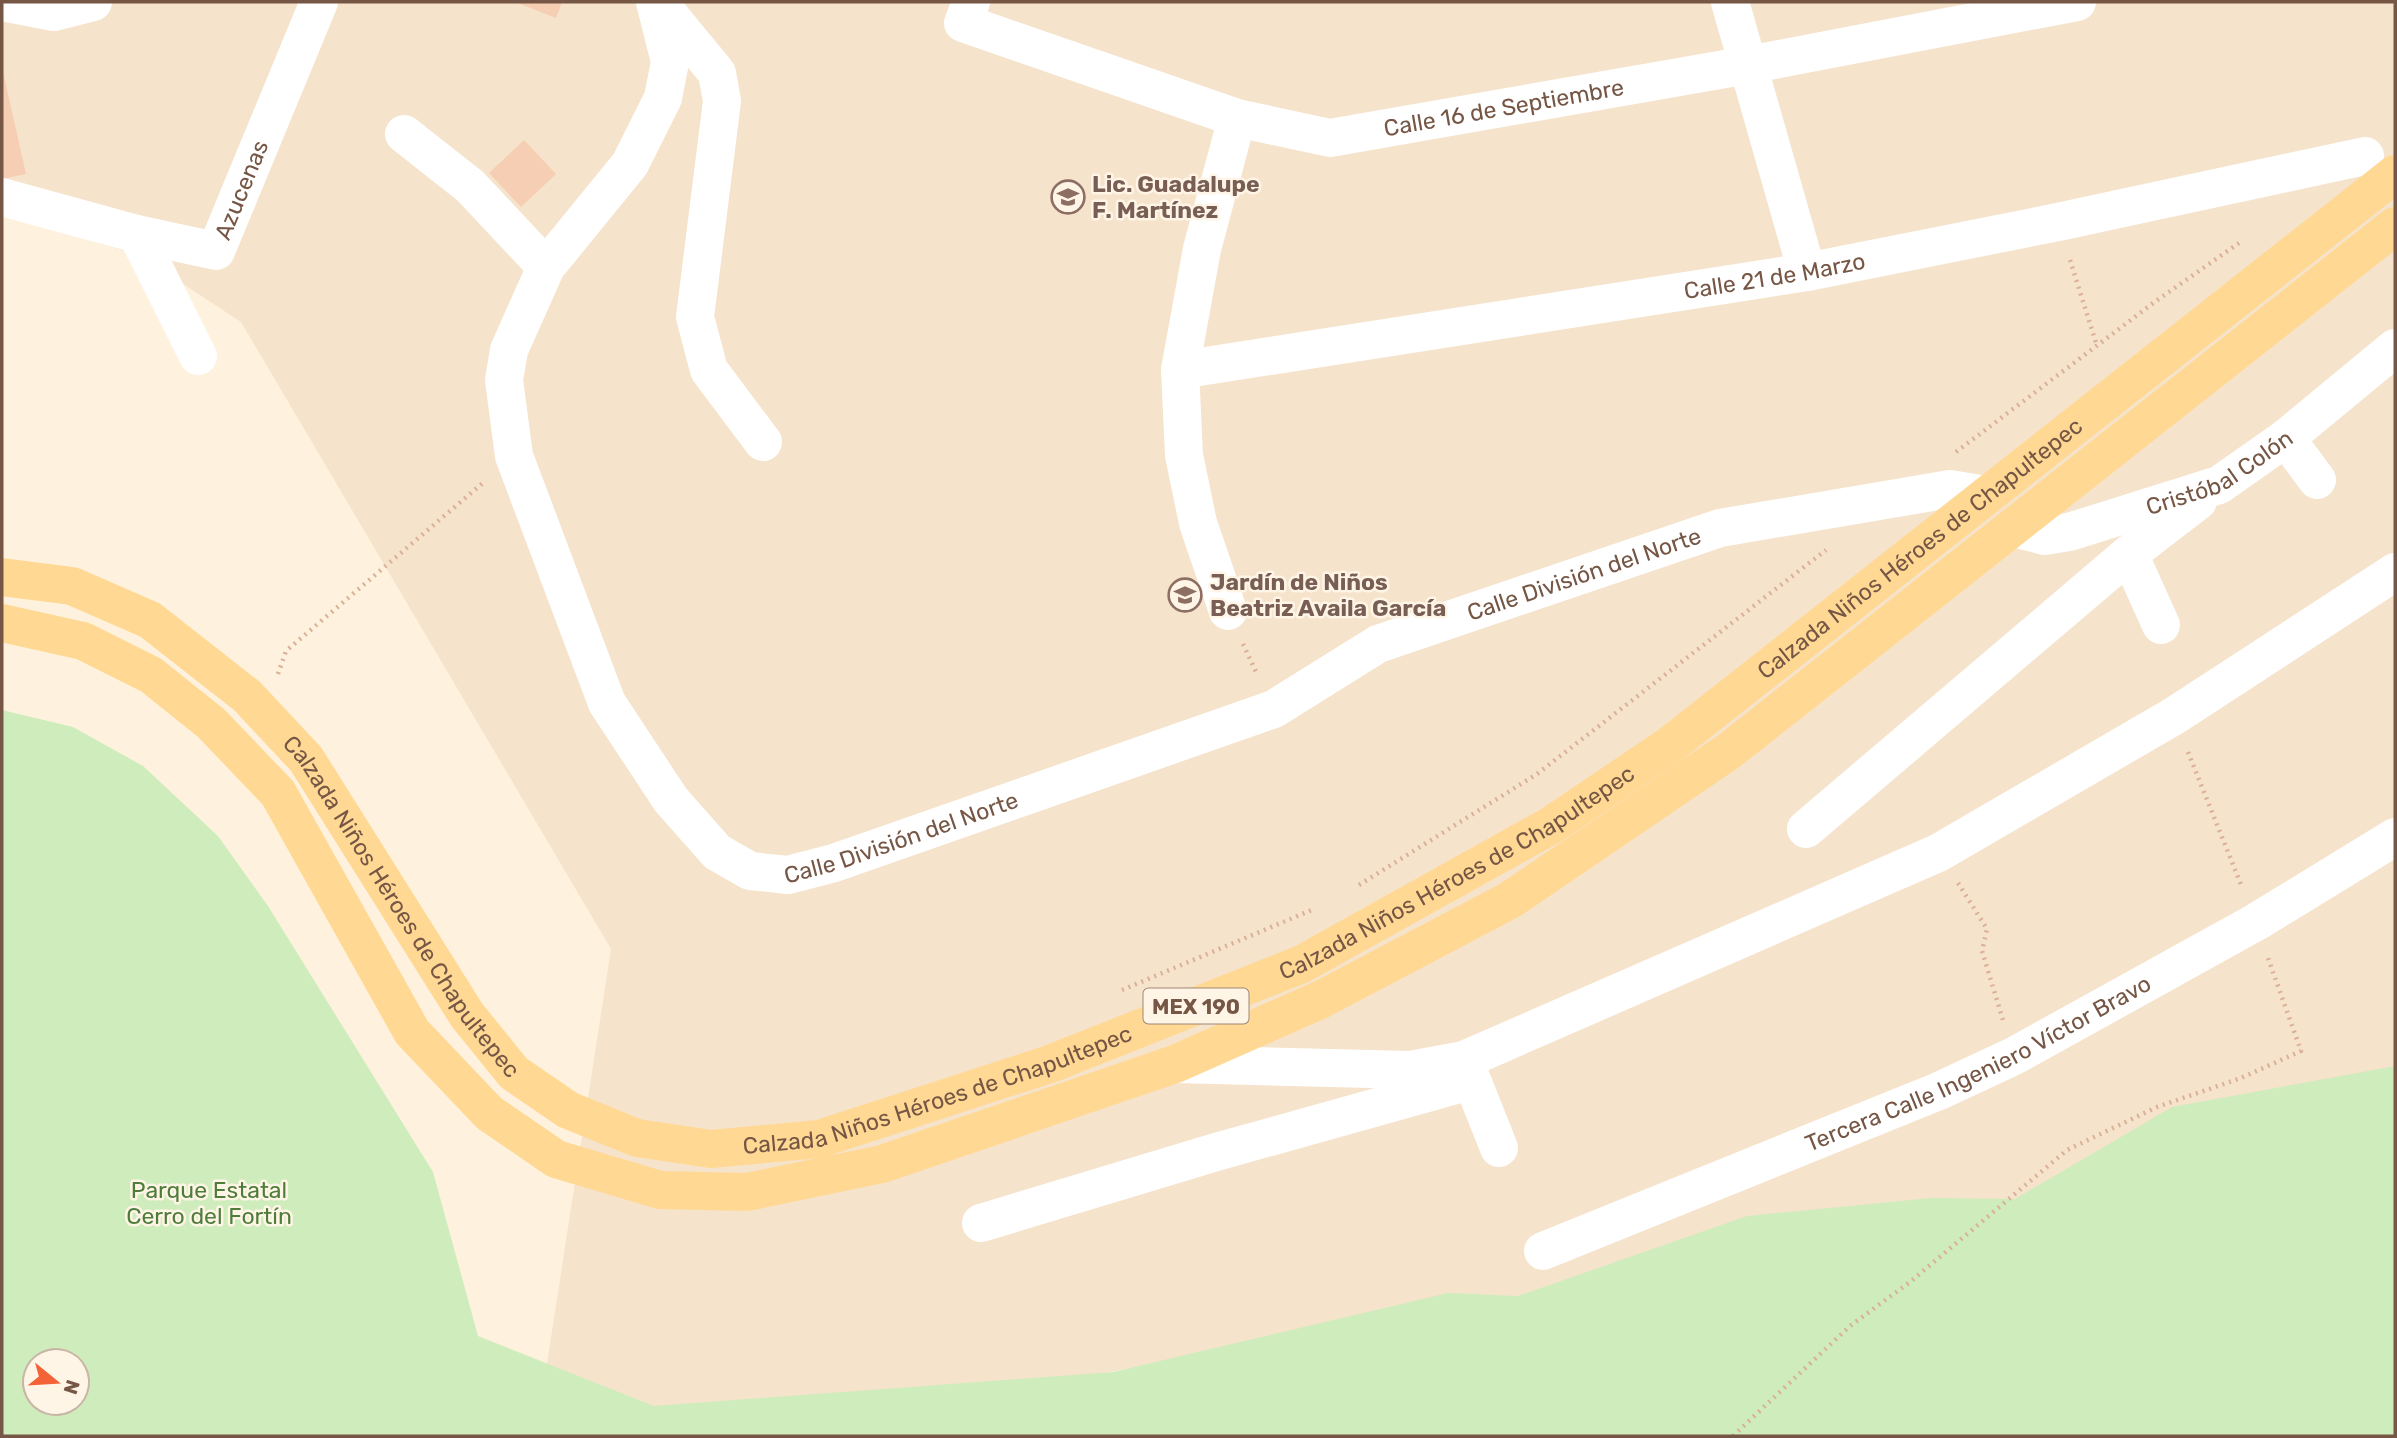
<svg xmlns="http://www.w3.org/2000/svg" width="2397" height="1438" font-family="Rubik,sans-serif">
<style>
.residential{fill:#f6e3cb}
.green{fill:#cfecbc;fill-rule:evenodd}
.building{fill:#f6ceb3}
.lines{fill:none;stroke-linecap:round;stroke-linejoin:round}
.path{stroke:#dab197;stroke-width:4.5;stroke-dasharray:2 5;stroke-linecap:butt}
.minor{stroke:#fff;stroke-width:38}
.major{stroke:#ffd894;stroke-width:38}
.labels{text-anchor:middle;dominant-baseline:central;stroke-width:5;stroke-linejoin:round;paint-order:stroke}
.shield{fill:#fff5e6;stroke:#9f8675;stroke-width:2}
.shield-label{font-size:21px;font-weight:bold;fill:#765644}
.street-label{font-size:23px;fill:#765644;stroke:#fff5e6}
.education-label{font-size:23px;font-weight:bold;fill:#785e54;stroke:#fff5e6;text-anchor:start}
.park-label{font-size:23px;fill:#4e7d3b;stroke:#fff5e6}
</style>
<rect width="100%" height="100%" fill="#fef2de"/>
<!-- residential -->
<polygon class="residential" points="2,2 2395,2 2395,1095 1967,1212 948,1402 538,1422 611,949 241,322 139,255 2,215"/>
<!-- green -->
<path class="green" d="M2,710L73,727L143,766L218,836L268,906L433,1172L478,1336L654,1406L1113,1372L1448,1293L1518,1296L1747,1216L1931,1198L2015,1199L2172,1107L2395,1066V1436H2ZM35,1361H77V1403H35Z"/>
<!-- building -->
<g class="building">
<polygon points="515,2 562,2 556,18"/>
<polygon points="2,67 26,174 2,179"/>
<polygon points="524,140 556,174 521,207 489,173"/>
</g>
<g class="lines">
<!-- path -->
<g class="path">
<polyline points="2070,260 2097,346"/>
<polyline points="1956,452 2156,301 2239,243"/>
<polyline points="1243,644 1257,674"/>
<polyline points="278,674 286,651 484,482"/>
<polyline points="2188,752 2242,887"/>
<polyline points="1958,883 1987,929 1982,951 2003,1020"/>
<polyline points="1359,885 1537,774 1826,550"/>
<polyline points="1122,990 1314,909"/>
<polyline points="1733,1436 1850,1326 1910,1282 2067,1150 2157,1107 2241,1078 2301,1051 2268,958"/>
</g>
<!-- minor -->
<g class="minor">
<polyline points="2,2 54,12 93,2"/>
<path id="s1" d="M655,2L670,62L663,98L630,164L546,267L509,350L504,380L514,456L607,703L671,800L717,852L750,871L788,875L834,863L1274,709L1378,644L1720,528L1950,489L1986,495"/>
<path id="s2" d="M971,2L963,23L1237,118L1330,138L1748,65L2077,2"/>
<polyline points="1730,2 1807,272"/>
<polyline points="660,4 717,73 722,101 695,317 709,370 763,442"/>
<polyline points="404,134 470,186 546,267"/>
<path id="s3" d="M2,197L137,234L216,251L319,2"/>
<polyline points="137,234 198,356"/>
<path id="s4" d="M1180,370L1807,272L2058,222L2365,156"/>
<polyline points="2286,438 2317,480"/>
<path id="s5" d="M2014,528L2045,536L2069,532L2219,485L2286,438L2395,348"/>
<polyline points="1228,611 1198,523 1184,455 1180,370 1202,249 1237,118"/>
<polyline points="2161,625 2129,554 2198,501"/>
<polyline points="1806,829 2129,554"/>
<polyline points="1464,1060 1499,1148"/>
<polyline points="1175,1064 1410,1070 1464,1060 1938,853 2174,716 2395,572"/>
<polyline points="981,1223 1216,1152 1463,1083"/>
<path id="s6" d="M1543,1251L1939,1091L2014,1056L2256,922L2395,837"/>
</g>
<!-- major -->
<g class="major">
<path id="s7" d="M2,577L72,586L150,620L247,696L306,759L467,1015L514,1073L568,1110L637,1138L711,1149L819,1139L1050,1064L1302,964L1550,826L1670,745L2395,174"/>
<polyline points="2,623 83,641 151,675 211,723 278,793 412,1032 489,1113 556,1159 660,1190 747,1192 882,1164 1175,1064 1322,999 1510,900 1729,751 2395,226"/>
</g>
</g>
<!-- icons -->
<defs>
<symbol id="school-ring" viewBox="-11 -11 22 22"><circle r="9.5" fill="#fff5e6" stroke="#8d6e63" stroke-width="1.5"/><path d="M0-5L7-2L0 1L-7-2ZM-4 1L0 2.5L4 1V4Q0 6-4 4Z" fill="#8d6e63"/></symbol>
</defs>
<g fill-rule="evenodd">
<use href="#school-ring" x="1049" y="178" width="38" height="38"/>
<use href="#school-ring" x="1166" y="576" width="38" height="38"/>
</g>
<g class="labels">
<!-- shield labels -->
<rect class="shield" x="1143.5" y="988.5" width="105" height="35" rx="5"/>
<g class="shield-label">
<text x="1196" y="1006">MEX 190</text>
</g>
<!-- street labels -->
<g class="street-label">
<text stroke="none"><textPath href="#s2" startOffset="584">Calle 16 de Septiembre</textPath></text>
<text stroke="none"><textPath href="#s3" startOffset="287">Azucenas</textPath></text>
<text stroke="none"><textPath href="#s4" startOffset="602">Calle 21 de Marzo</textPath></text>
<text stroke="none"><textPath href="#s5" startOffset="219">Cristóbal Colón</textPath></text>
<text stroke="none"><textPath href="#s7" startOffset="2326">Calzada Niños Héroes de Chapultepec</textPath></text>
<text stroke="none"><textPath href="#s1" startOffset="1883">Calle División del Norte</textPath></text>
<text stroke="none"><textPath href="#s1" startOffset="1148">Calle División del Norte</textPath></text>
<text stroke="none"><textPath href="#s7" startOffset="1759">Calzada Niños Héroes de Chapultepec</textPath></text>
<text stroke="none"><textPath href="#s7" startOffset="541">Calzada Niños Héroes de Chapultepec</textPath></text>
<text stroke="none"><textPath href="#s6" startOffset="474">Tercera Calle Ingeniero Víctor Bravo</textPath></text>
<text stroke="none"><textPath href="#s7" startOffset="1192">Calzada Niños Héroes de Chapultepec</textPath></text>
</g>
<!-- education labels -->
<g class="education-label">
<text x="1092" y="184">Lic. Guadalupe<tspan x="1092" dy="26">F. Martínez</tspan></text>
<text x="1210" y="582">Jardín de Niños<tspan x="1210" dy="26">Beatriz Availa García</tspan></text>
</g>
<!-- park labels -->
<g class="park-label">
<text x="209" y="1190">Parque Estatal<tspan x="209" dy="26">Cerro del Fortín</tspan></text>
</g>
</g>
<!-- border -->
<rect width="2397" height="1438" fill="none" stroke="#765644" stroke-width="7"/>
<!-- north arrow -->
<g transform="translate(56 1382) rotate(108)"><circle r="33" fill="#fff5e6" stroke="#c8b5a5" stroke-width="2"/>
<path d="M0-5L12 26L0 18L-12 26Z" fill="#f46237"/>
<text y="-10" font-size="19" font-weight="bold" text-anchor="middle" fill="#765644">N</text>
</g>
</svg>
